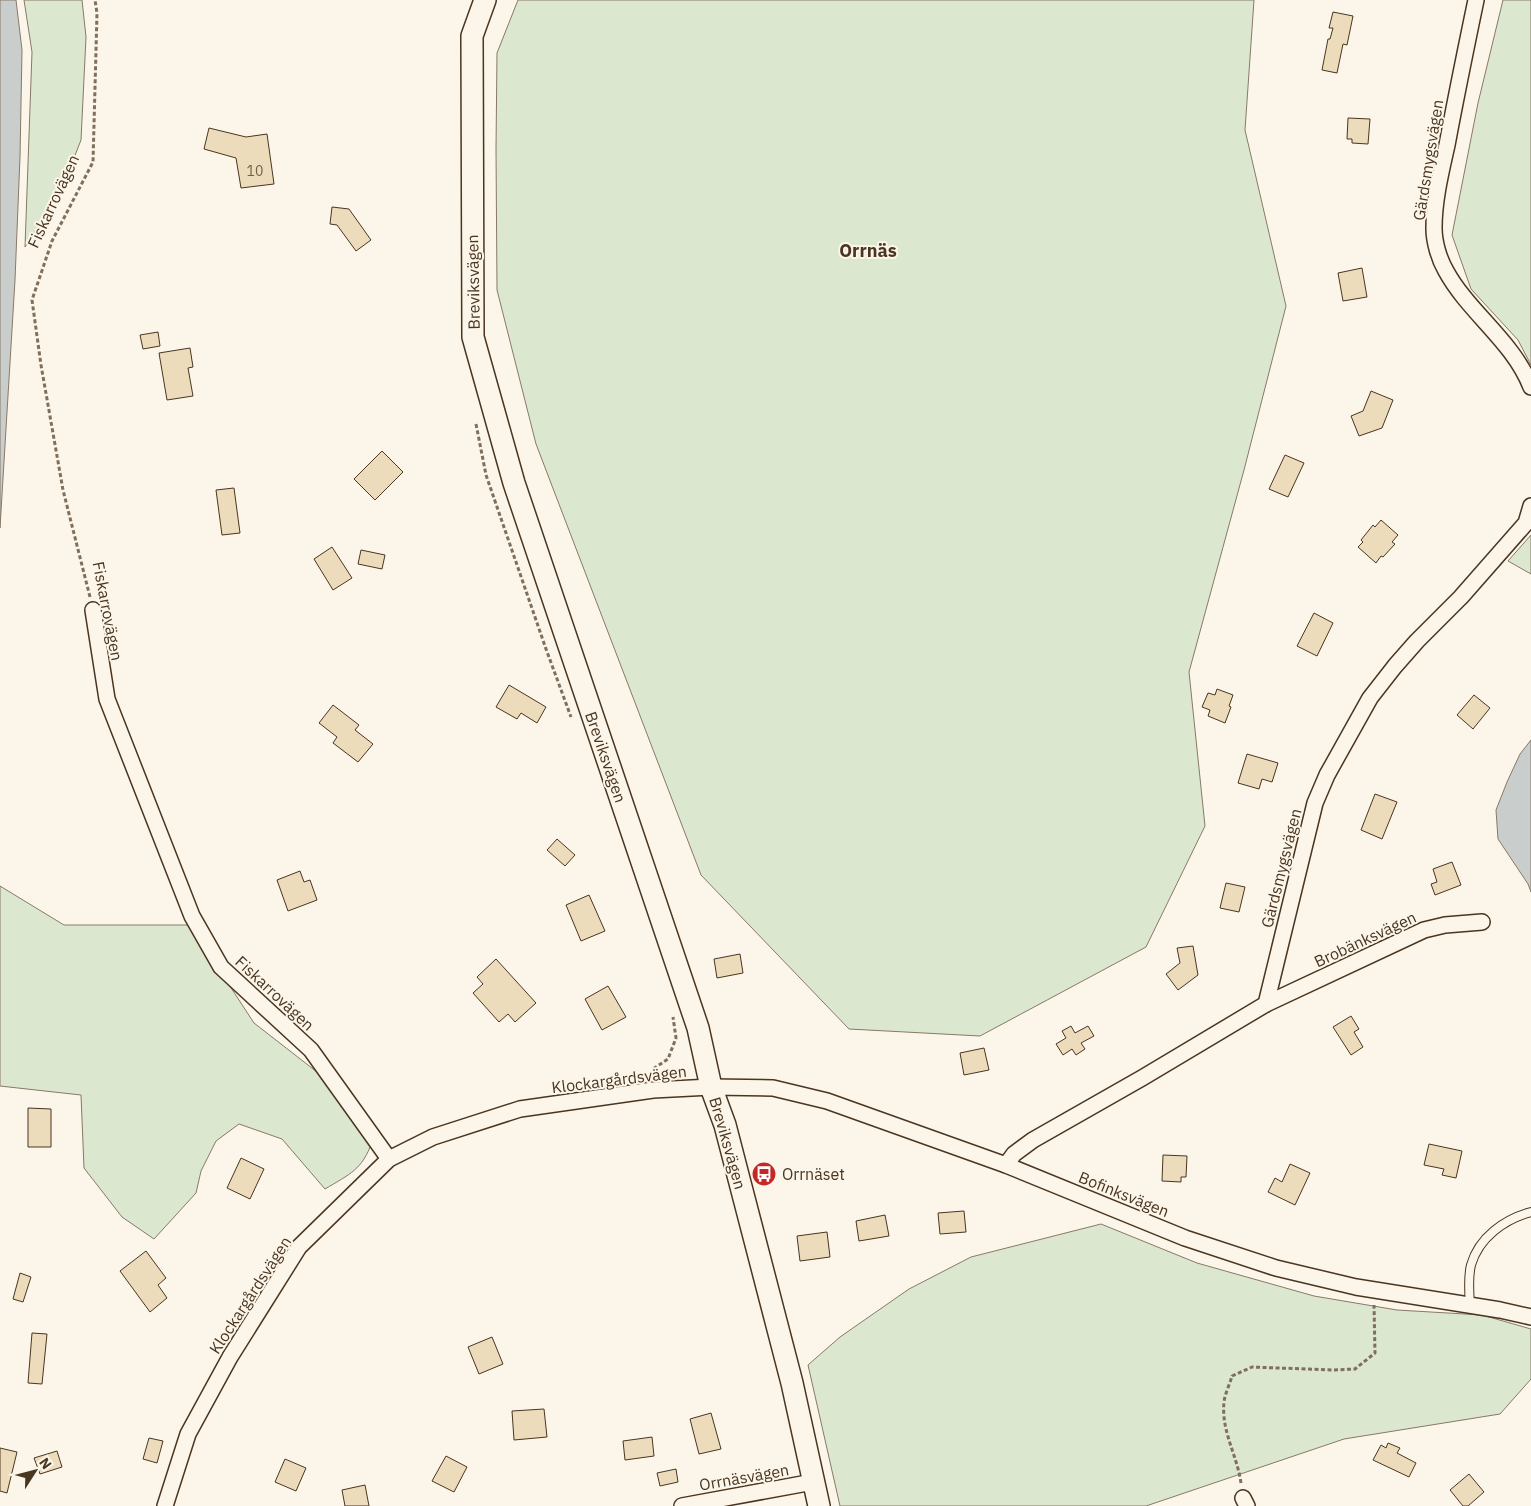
<svg xmlns="http://www.w3.org/2000/svg" width="1531" height="1506" font-family="'IBM Plex Sans',sans-serif">
<style>
.green{fill:#dce7d0;stroke:#887966}
.water{fill:#c9cecd;stroke:#887966}
.building{fill:#ecdcbc;stroke:#4a3520}
.lines{fill:none;stroke-linecap:round;stroke-linejoin:round}
.service-casing{stroke:#4a3520;stroke-width:10}
.minor-casing{stroke:#4a3520;stroke-width:18}
.secondary-casing{stroke:#4a3520;stroke-width:24}
.path{stroke:#7f6f5c;stroke-width:3;stroke-dasharray:4 2.5;stroke-linecap:butt}
.service{stroke:#fbf6e9;stroke-width:8}
.minor{stroke:#fbf6e9;stroke-width:15}
.secondary{stroke:#fbf6e9;stroke-width:21}
.labels{text-anchor:middle;dominant-baseline:central;stroke-width:4;stroke-linejoin:round;paint-order:stroke}
.number-label{font-size:14px;fill:#725f47}
.street-label{font-size:16px;fill:#4a3520;stroke:#fbf6e9}
.poi-label{font-size:16px;fill:#4a3520;stroke:#fbf6e9;text-anchor:start}
.neighbourhood-label{font-size:18px;font-weight:bold;fill:#4a3520;stroke:#fbf6e9}
</style>
<rect width="100%" height="100%" fill="#fbf6e9"/>
<!-- green -->
<g class="green">
<polygon points="24,0 82,0 86,37 81,140 63,186 25,247 32,52"/>
<polygon points="518,0 1254,0 1245,130 1286,306 1244,470 1189,672 1205,826 1146,947 980,1036 849,1029 701,875 536,444 497,290 496,149 497,53"/>
<polygon points="1503,0 1531,0 1531,365 1518,340 1471,289 1452,235 1478,103"/>
<polygon points="1531,535 1531,574 1508,561"/>
<path d="M0,886L64,925H190L254,1023L317,1072L372,1142C362,1170 350,1174 325,1189L282,1139L239,1124L216,1141L201,1171L196,1193L154,1239L122,1217L84,1168L81,1095L0,1086Z"/>
<polygon points="1101,1224 1197,1263 1314,1296 1397,1310 1482,1315 1531,1329 1531,1379 1500,1414 1344,1439 1146,1506 840,1506 808,1365 840,1337 909,1289 971,1257"/>
</g>
<!-- water -->
<g class="water">
<polygon points="0,0 16,0 22,50 20,157 15,280 0,528"/>
<polygon points="1531,740 1531,892 1528,884 1498,839 1496,810 1507,782 1520,754"/>
</g>
<!-- building -->
<g class="building">
<polygon points="1333,12 1353,16 1347,45 1343,44 1337,73 1322,70 1328,39 1330,39 1333,28 1329,28"/>
<polygon points="1348,118 1370,119 1368,144 1352,143 1352,139 1347,139"/>
<polygon points="209,128 246,137 267,134 274,184 241,188 236,158 204,149"/>
<polygon points="332,207 349,209 371,240 356,251 337,225 330,224"/>
<polygon points="1362,268 1367,297 1343,301 1338,273"/>
<polygon points="158,332 160,346 143,349 140,335"/>
<polygon points="190,348 193,367 188,368 193,396 167,400 159,353"/>
<polygon points="1371,391 1393,400 1382,428 1359,436 1351,416 1363,411"/>
<polygon points="382,451 403,472 375,500 354,479"/>
<polygon points="1285,455 1304,463 1288,497 1269,489"/>
<polygon points="234,488 240,533 222,535 216,490"/>
<polygon points="1381,520 1398,535 1392,542 1395,544 1383,557 1381,556 1376,563 1358,547 1363,542 1361,540 1373,525 1375,527"/>
<polygon points="332,547 352,578 333,590 314,559"/>
<polygon points="361,550 385,555 382,569 358,564"/>
<polygon points="1314,613 1333,623 1317,656 1297,646"/>
<polygon points="509,685 546,707 537,723 521,713 517,719 496,707"/>
<polygon points="1217,689 1233,695 1229,706 1231,707 1225,723 1208,716 1210,710 1202,707 1208,693 1215,695"/>
<polygon points="1474,695 1490,708 1473,729 1457,715"/>
<polygon points="333,705 359,725 355,730 373,744 358,762 333,743 337,737 319,723"/>
<polygon points="1247,754 1278,763 1272,782 1262,779 1259,789 1238,783"/>
<polygon points="1375,794 1397,802 1382,839 1361,830"/>
<polygon points="557,839 575,855 565,866 547,850"/>
<polygon points="1452,862 1461,885 1435,895 1431,884 1437,882 1433,869"/>
<polygon points="300,871 304,882 310,880 317,900 288,911 277,880"/>
<polygon points="1226,883 1245,887 1239,912 1220,908"/>
<polygon points="589,895 605,931 581,941 566,905"/>
<polygon points="1193,946 1198,975 1178,990 1166,974 1180,963 1177,948"/>
<polygon points="740,954 743,973 717,978 714,959"/>
<polygon points="496,959 536,1003 515,1022 508,1014 499,1022 473,993 483,984 477,977"/>
<polygon points="608,986 626,1017 602,1030 585,999"/>
<polygon points="1351,1016 1359,1029 1354,1032 1363,1047 1351,1055 1333,1027"/>
<polygon points="1071,1026 1075,1033 1088,1026 1094,1036 1081,1043 1085,1049 1076,1055 1072,1049 1063,1055 1056,1044 1066,1038 1062,1031"/>
<polygon points="984,1048 989,1070 964,1075 960,1053"/>
<polygon points="28,1108 51,1109 51,1147 28,1147"/>
<polygon points="1429,1144 1462,1151 1456,1178 1442,1175 1444,1169 1424,1165"/>
<polygon points="1163,1155 1187,1156 1186,1177 1181,1177 1181,1182 1162,1181"/>
<polygon points="241,1158 264,1169 250,1199 227,1188"/>
<polygon points="1290,1164 1310,1173 1295,1205 1268,1192 1275,1178 1282,1182"/>
<polygon points="964,1211 966,1232 940,1234 938,1213"/>
<polygon points="885,1215 889,1236 859,1241 856,1221"/>
<polygon points="827,1232 830,1257 800,1261 797,1236"/>
<polygon points="146,1251 166,1278 158,1285 167,1298 150,1312 120,1271"/>
<polygon points="20,1273 31,1277 23,1302 13,1299"/>
<polygon points="32,1333 47,1334 42,1384 28,1383"/>
<polygon points="492,1337 503,1364 479,1374 468,1347"/>
<polygon points="544,1409 547,1437 514,1440 512,1411"/>
<polygon points="711,1413 721,1449 699,1454 690,1419"/>
<polygon points="652,1437 654,1456 625,1460 623,1441"/>
<polygon points="149,1438 163,1441 157,1463 143,1459"/>
<polygon points="1388,1443 1400,1448 1397,1453 1416,1463 1409,1477 1373,1460 1381,1445 1386,1448"/>
<polygon points="0,1448 17,1452 7,1493 0,1491"/>
<polygon points="57,1451 62,1467 40,1474 34,1458"/>
<polygon points="446,1456 467,1467 454,1492 432,1481"/>
<polygon points="285,1459 306,1468 296,1491 275,1482"/>
<polygon points="676,1469 678,1482 660,1486 657,1473"/>
<polygon points="1469,1474 1484,1492 1468,1506 1463,1506 1450,1490"/>
<polygon points="365,1485 369,1506 345,1506 342,1490"/>
</g>
<g class="lines">
<defs>
<path id="service" d="M1470,1305C1469,1292 1468,1277 1471,1265C1479,1237 1505,1219 1531,1212"/>
<g id="minor">
<path d="M1476,0C1466,48 1456,97 1447,145C1441,172 1434,200 1434,228C1434,242 1439,259 1446,271C1469,313 1513,341 1531,387"/>
<polyline points="93,610 107,699 192,916 221,967 311,1050 389,1159"/>
<polyline points="1266,1004 1424,930 1445,925 1482,922"/>
<polyline points="1006,1165 1014,1154 1033,1140 1142,1078 1266,1004 1315,803 1327,775 1370,698 1395,666 1417,641 1461,597 1526,523 1531,506"/>
<polyline points="1243,1498 1247,1506"/>
<polyline points="165,1506 188,1434 230,1357 299,1247 389,1159 433,1137 520,1109 653,1090 711,1087 773,1088 827,1101 1006,1165 1185,1238 1276,1268 1356,1287 1500,1310 1531,1317"/>
<polyline points="682,1506 813,1482"/>
</g>
<polyline id="secondary" points="485,0 472,36 473,337 514,483 698,1028 711,1087 725,1125 792,1383 819,1506"/>
</defs>
<!-- service casing -->
<use href="#service" class="service-casing"/>
<!-- minor casing -->
<use href="#minor" class="minor-casing"/>
<!-- secondary casing -->
<use href="#secondary" class="secondary-casing"/>
<!-- path -->
<g class="path">
<polyline points="476,424 486,475 546,649 571,717"/>
<polyline points="90,597 63,490 41,365 32,300 52,241 93,162 97,13 95,0"/>
<polyline points="653,1075 653,1069 668,1059 676,1038 673,1017"/>
<path d="M1241,1483C1237,1455 1221,1431 1224,1402C1225,1393 1230,1384 1232,1376L1252,1367L1332,1370L1355,1369L1375,1353L1374,1305"/>
</g>
<!-- service -->
<use href="#service" class="service"/>
<!-- minor -->
<use href="#minor" class="minor"/>
<!-- secondary -->
<use href="#secondary" class="secondary"/>
</g>
<!-- icons -->
<defs>
<symbol id="bus-disc" viewBox="-11 -11 22 22"><circle r="9.5" fill="#c62828" stroke="#fbf6e9"/><path d="M-5-6H5V4H4V6H2V4H-2V6H-4V4H-5ZM-3.5-4V0h7V-4ZM-3.5 1.2v1.5H-2V1.2ZM2 1.2v1.5H3.5V1.2Z" fill="#fff"/></symbol>
</defs>
<g fill-rule="evenodd">
<use href="#bus-disc" x="750" y="1160" width="28" height="28"/>
</g>
<g class="labels">
<!-- number labels -->
<g class="number-label">
<text x="255" y="171">10</text>
</g>
<!-- street labels -->
<g class="street-label">
<text transform="translate(1428 160) rotate(-81)">Gärdsmygsvägen</text>
<text transform="translate(53 201) rotate(-65)">Fiskarrovägen</text>
<text transform="translate(473 282) rotate(-91)">Breviksvägen</text>
<text transform="translate(108 611) rotate(79)">Fiskarrovägen</text>
<text transform="translate(606 757) rotate(71)">Breviksvägen</text>
<text transform="translate(1281 868) rotate(-76)">Gärdsmygsvägen</text>
<text transform="translate(1365 939) rotate(-25)">Brobänksvägen</text>
<text transform="translate(275 993) rotate(43)">Fiskarrovägen</text>
<text transform="translate(619 1079) rotate(-7)">Klockargårdsvägen</text>
<text transform="translate(728 1143) rotate(74)">Breviksvägen</text>
<text transform="translate(1124 1194) rotate(22)">Bofinksvägen</text>
<text transform="translate(250 1295) rotate(-57)">Klockargårdsvägen</text>
<text transform="translate(744 1477) rotate(-10)">Orrnäsvägen</text>
</g>
<!-- poi labels -->
<g class="poi-label">
<text x="782" y="1174">Orrnäset</text>
</g>
<!-- neighbourhood labels -->
<g class="neighbourhood-label">
<text x="868" y="250">Orrnäs</text>
</g>
</g>
<!-- north arrow -->
<g transform="translate(35 1471) rotate(54)" stroke="#fbf6e9" stroke-width="4" paint-order="stroke">
<path d="M0-4L9 19L0 12L-9 19Z" fill="#4a3520"/>
<text y="-8" font-size="14" font-weight="bold" text-anchor="middle" fill="#4a3520">N</text>
</g>
</svg>
